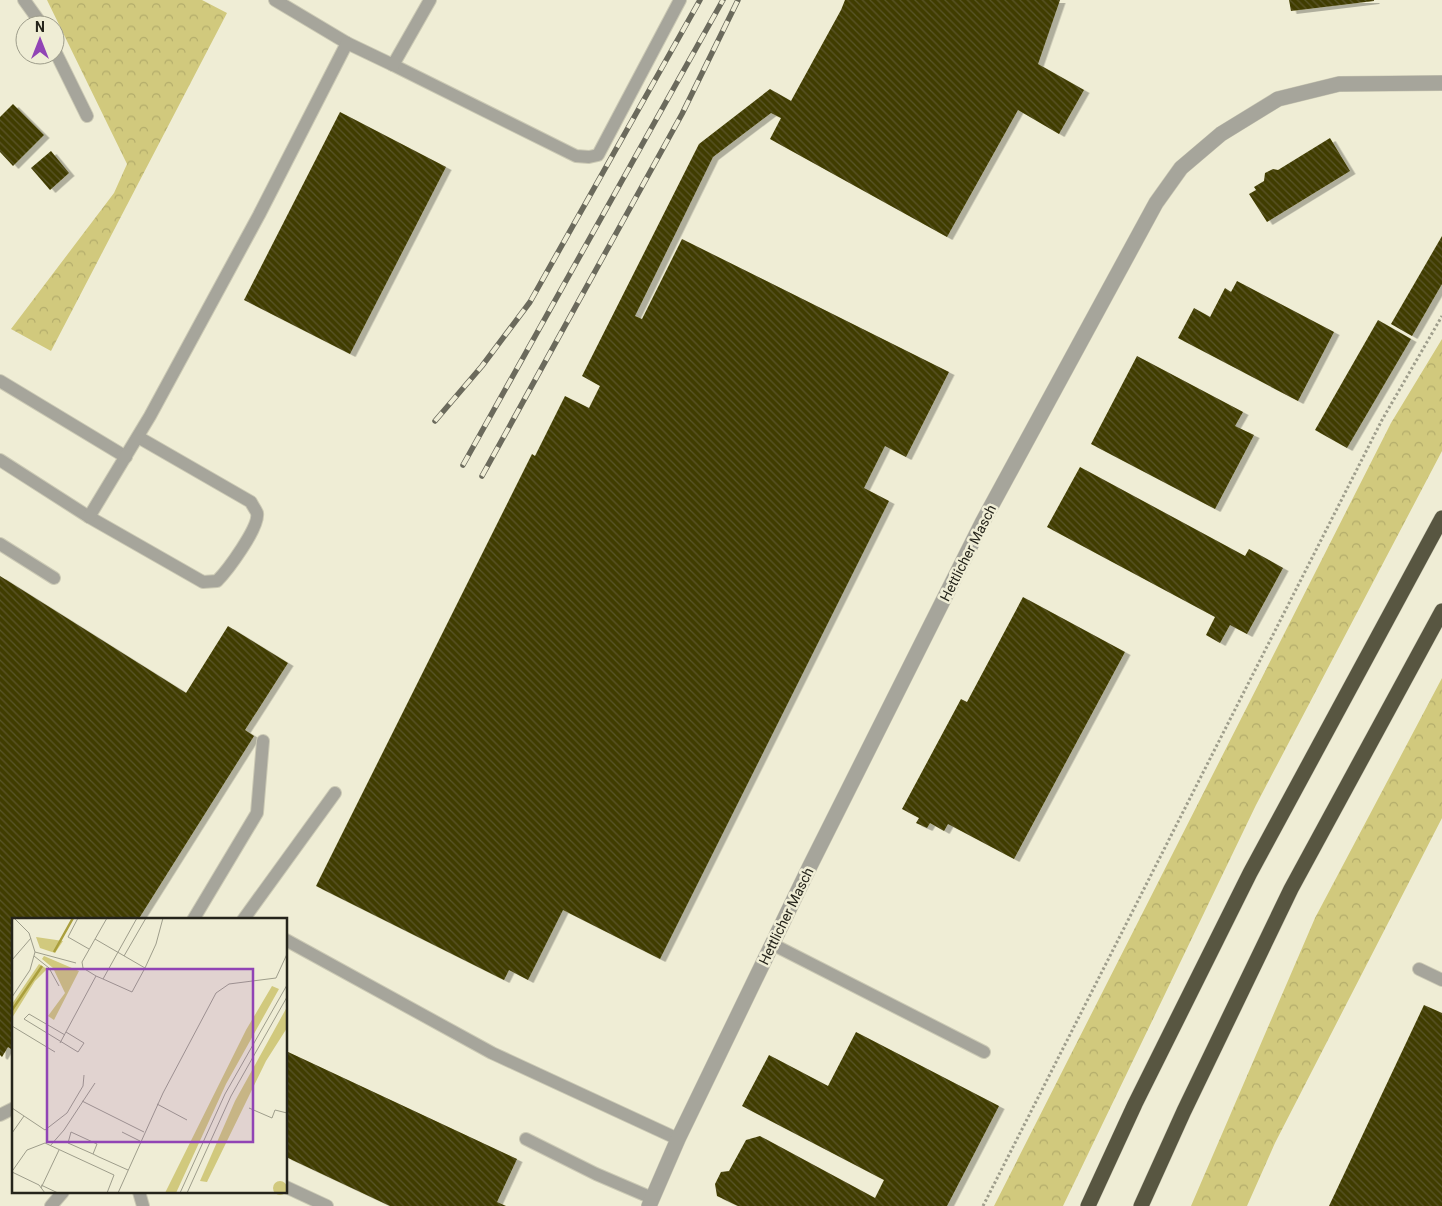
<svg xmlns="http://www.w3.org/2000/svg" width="1442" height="1206" font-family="Roboto,sans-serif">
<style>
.forest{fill:url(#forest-crowns)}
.building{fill:url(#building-back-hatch);filter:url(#shadow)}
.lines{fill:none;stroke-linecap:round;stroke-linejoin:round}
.lane-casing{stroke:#cbc9b4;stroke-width:14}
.street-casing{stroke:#cbc9b4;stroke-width:16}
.highway-casing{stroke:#cbc9b4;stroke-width:16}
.path{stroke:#9f9e8c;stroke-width:3;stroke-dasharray:2.5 2.5;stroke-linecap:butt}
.lane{stroke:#a6a59b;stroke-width:12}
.street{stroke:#a6a59b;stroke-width:15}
.highway{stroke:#585641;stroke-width:15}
.rail-casing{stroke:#6b6a5c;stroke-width:5.5}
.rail{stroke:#efedd5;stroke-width:4;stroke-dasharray:11;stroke-linecap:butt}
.labels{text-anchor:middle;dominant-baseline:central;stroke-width:5;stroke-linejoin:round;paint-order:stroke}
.street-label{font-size:14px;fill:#25241b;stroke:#efedd5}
.inset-river{fill:none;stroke:#aa9f3c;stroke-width:2.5}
.inset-road{fill:none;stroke:#9e9d8b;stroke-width:1}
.view{fill:#9144b5;fill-opacity:0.15;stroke:#9144b5;stroke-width:2.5}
.inset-edge{fill:none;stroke:#25241b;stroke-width:2.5}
</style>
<defs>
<pattern id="forest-crowns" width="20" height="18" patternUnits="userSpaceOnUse" patternTransform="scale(1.25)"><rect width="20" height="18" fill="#d1c97d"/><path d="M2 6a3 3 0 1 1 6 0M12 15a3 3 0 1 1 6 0" fill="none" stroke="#b3ac6b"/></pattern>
<pattern id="building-back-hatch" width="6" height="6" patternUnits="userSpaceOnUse" patternTransform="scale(1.25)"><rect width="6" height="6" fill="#413c02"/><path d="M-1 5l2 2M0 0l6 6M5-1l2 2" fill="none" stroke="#5a5627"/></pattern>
<filter id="shadow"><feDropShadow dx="5.5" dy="3" stdDeviation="0" flood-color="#0004"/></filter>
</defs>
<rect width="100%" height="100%" fill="#efedd5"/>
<!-- forest -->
<g class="forest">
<polygon points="47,0 202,0 227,13 51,351 11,329 114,193 127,164"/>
<polygon points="1442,339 1442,451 1256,805 1063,1206 994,1206 1391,423"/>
<polygon points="1442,678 1442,818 1275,1143 1247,1206 1191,1206 1315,918"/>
</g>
<!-- building -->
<g class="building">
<polygon points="845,0 1060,0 1038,64 1084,90 1059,134 1018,110 947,237 770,139 781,118 771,113 713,157 635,316 642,319 682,239 949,372 906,457 885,446 864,488 889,501 660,959 563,910 528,980 509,970 504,980 316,886 532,454 535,456 565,396 589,408 600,386 582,376 699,144 770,89 791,101 841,10"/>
<polygon points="1289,0 1374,0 1374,1 1291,11"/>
<polygon points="13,104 44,135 13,166 0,152 0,117"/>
<polygon points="340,112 446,167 350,354 244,300"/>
<polygon points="1330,138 1350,171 1267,222 1249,194 1256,190 1254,187 1264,181 1265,173 1273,169 1278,170"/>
<polygon points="51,151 69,173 50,190 31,168"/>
<polygon points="1442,236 1442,284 1412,336 1391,324"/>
<polygon points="1237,281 1334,332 1298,401 1178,338 1194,308 1210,317 1225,288 1231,292"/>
<polygon points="1378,320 1411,339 1347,448 1315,430"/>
<polygon points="1137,356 1243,412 1235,426 1254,435 1215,509 1091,444"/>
<polygon points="1080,467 1245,556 1249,549 1283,568 1247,634 1230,625 1220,643 1206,635 1215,617 1047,527"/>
<polygon points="0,576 186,693 228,626 288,663 245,730 254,736 138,920 14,920 14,1051 8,1047 2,1057 0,1055"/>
<polygon points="1023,597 1125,652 1014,859 948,824 944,831 930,823 927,828 916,823 919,818 902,809 961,699 967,702"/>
<polygon points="1424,1005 1442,1013 1442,1206 1329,1206"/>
<polygon points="856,1032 999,1106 947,1206 738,1206 717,1196 715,1184 721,1172 729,1171 746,1140 760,1136 875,1198 884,1180 742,1106 769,1055 828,1086"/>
<polygon points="286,1051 517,1159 497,1202 506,1206 390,1206 286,1157"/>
</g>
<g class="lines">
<defs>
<g id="lane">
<polyline points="24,0 42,25"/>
<polyline points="275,0 347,43"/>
<polyline points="55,51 87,116"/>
<polyline points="393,65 576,156 589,157 598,155 680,0"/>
<polyline points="0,381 126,457"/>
<path d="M0,460L89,517L203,582L217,581C227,571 260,527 257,513C256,510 252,505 251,502L138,437"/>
<polyline points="89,517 150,416 259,215 347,43 393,65 430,0"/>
<polyline points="0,544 54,578"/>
<polyline points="193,920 257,813 263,741"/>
<polyline points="243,920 335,793"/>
<polyline points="286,940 492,1053 678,1139"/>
<polyline points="772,944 984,1052"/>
<polyline points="1419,969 1442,980"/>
<polyline points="0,1115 14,1108"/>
<polyline points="526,1139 596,1174 652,1198"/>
<polyline points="286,1187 327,1206"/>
<polyline points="139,1192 143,1206"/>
<polyline points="51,1206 63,1192"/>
</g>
<polyline id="street" points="649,1206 678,1139 810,866 982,523 1156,203 1181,168 1221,134 1278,99 1339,84 1442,83"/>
<g id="highway">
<polyline points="1088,1206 1135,1104 1250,873 1442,518"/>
<polyline points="1141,1206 1184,1111 1291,889 1442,611"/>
</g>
</defs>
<!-- lane casing -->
<use href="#lane" class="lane-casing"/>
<!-- street casing -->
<use href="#street" class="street-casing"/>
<!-- highway casing -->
<use href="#highway" class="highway-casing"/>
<!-- path -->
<polyline class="path" points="983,1206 1382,420 1442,316"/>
<!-- lane -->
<use href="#lane" class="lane"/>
<!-- street -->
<use href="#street" class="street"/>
<!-- highway -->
<use href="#highway" class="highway"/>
<defs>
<g id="rail">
<polyline points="435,421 482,366 530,302 700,0"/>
<polyline points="463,465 723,0"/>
<polyline points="482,476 682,114 738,0"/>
</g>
</defs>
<!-- rail casing -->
<use href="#rail" class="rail-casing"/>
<!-- rail -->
<use href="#rail" class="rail"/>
</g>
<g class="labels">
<!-- street labels -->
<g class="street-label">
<text transform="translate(968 553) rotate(-63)">Hettlicher Masch</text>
<text transform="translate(786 916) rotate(-64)">Hettlicher Masch</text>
</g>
</g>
<!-- overview -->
<g transform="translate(12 918)">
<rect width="275" height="275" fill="#efedd5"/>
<path d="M261 270a7 7 0 1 1 14 0a7 7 0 1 1-14 0Z" fill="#d1c97d"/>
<path d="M24,19L51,23L43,35L28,30ZM32,38L67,53L42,102L36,98L53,75L41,50L30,41ZM27,46L35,51L23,63L0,100V86ZM260,68L267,71L214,166L164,275H153L234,112ZM275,89V110L254,143L195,264L188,263L223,183Z" fill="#d1c97d"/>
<path class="inset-river" d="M42,34L61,0M0,92L30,48"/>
<path class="inset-road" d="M66,0L56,19L77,31M83,21L133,50L120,74L91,61M23,34L64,45M22,38L37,50L47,68M112,38L134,0M0,42L19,20M133,50L144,26L151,0M84,58L71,50L70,44L95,0M264,60L275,36M0,79L18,52L23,34L17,15L2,0M0,108L43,134M53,117L17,96L12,101L66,134L72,125L54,114M48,125L84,58L91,61L125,0M70,183L132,214M145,186L175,202M0,190L33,212L55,195L71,168L72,157M237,190L260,200L263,192L275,195M110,214L128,223M0,215L12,198M38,228L52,212L83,165M81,236L85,226L59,214L56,225L81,236L87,239L116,252M1,252L15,232L33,225L102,257L95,275M0,254L27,267L33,275M29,267L46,275M29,270L47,232M106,275L151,175L204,75L217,66L264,60M168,275L213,176L275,67M175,275L219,178L275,79"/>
<path class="view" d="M35,51H241V224H35Z"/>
<rect width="275" height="275" class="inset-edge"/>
</g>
<!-- north arrow -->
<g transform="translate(40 40)"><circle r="24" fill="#efedd5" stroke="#9e9d8b"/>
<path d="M0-4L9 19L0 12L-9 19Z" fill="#9144b5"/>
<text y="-8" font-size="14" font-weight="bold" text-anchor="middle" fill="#25241b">N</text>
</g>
</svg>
